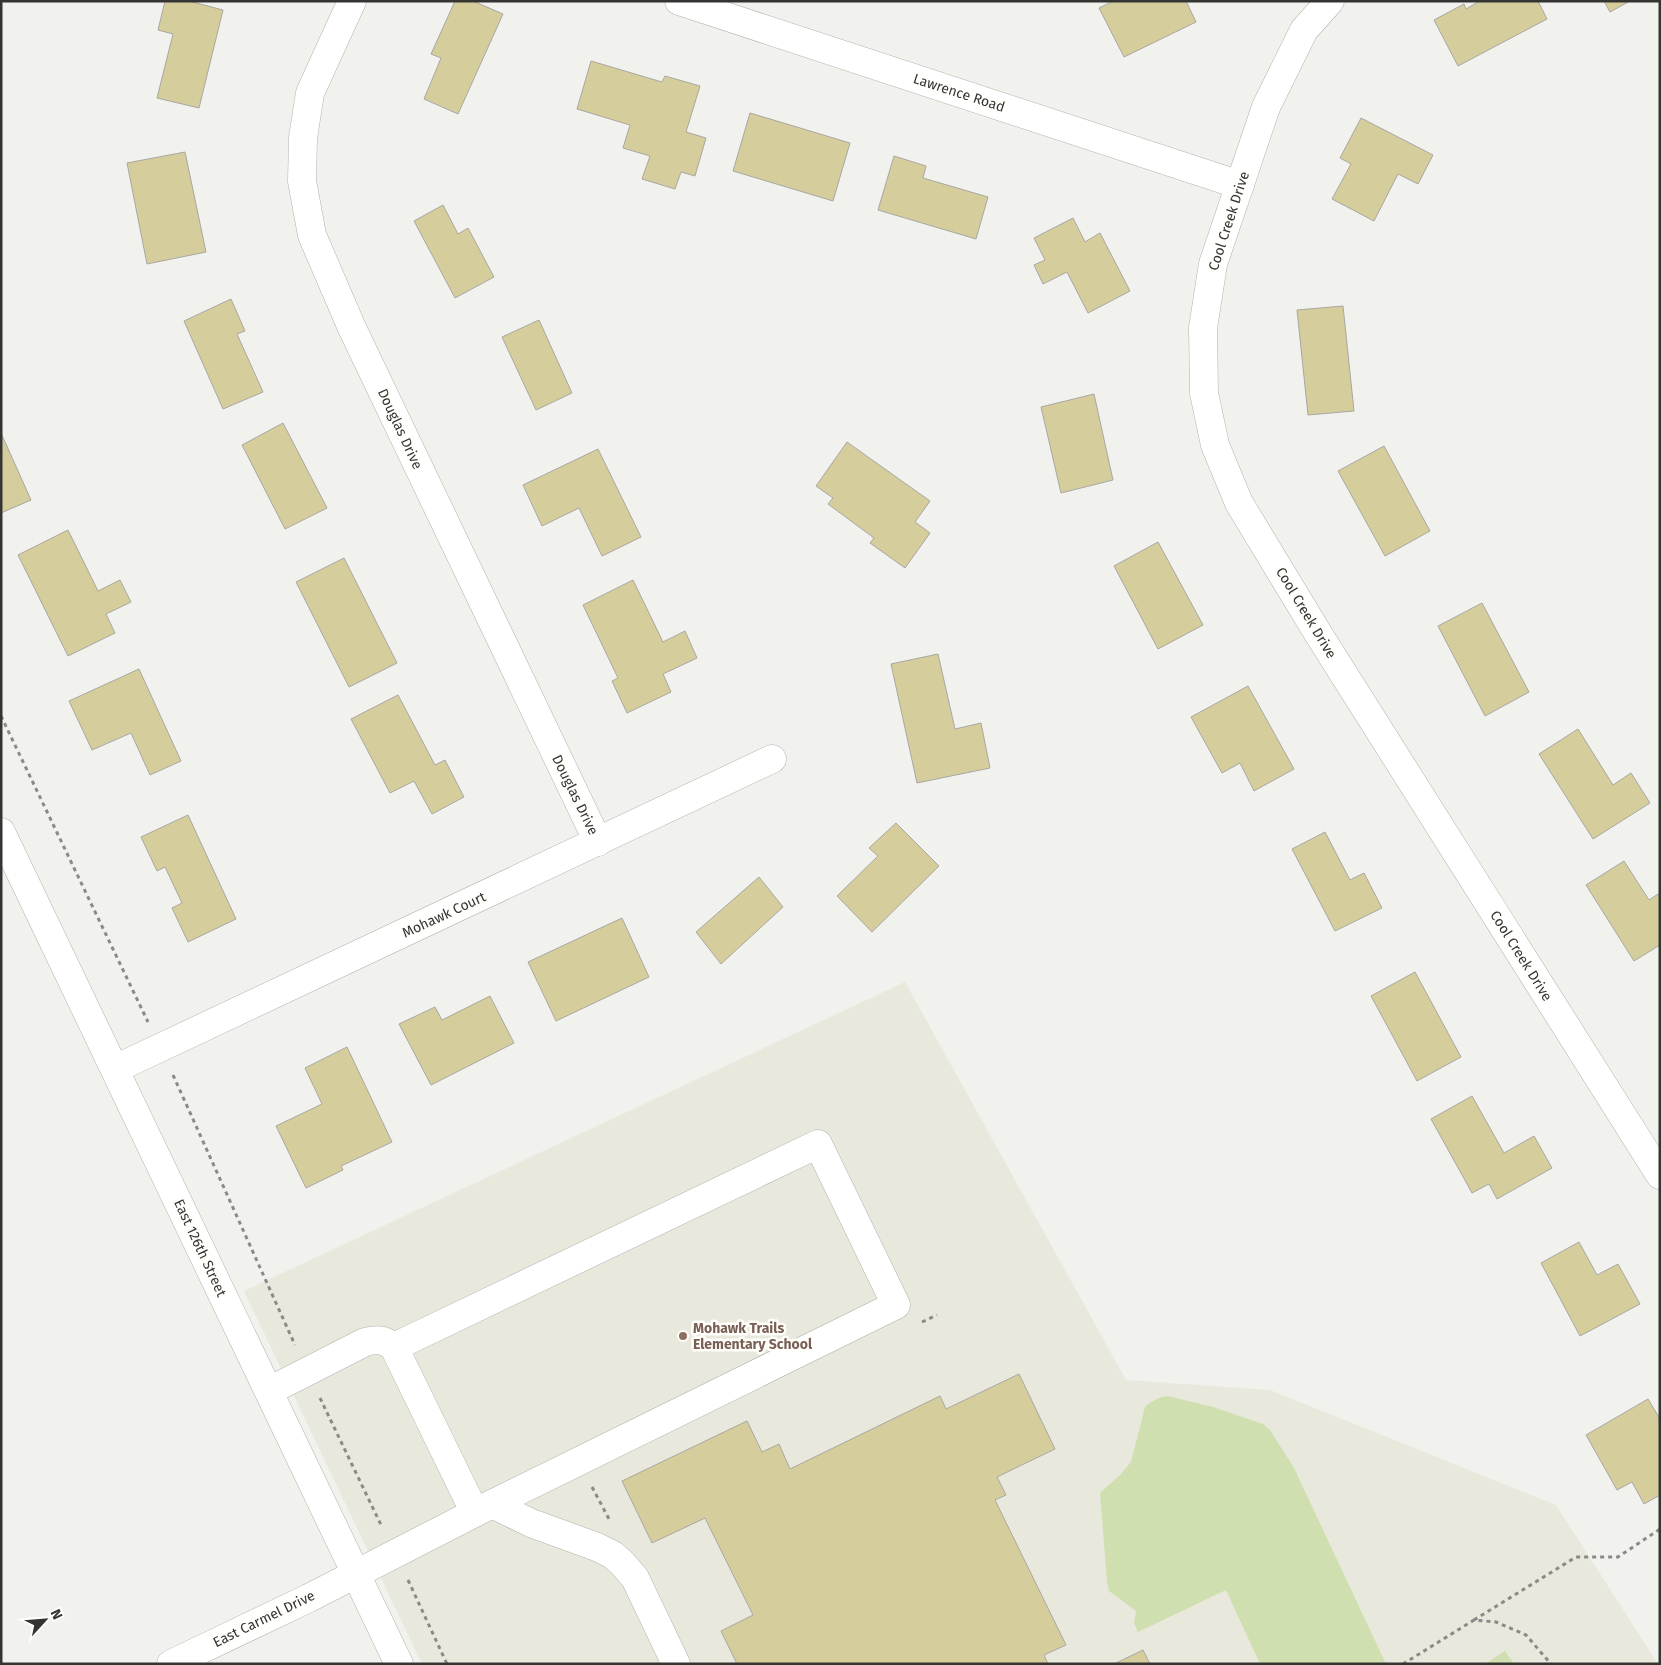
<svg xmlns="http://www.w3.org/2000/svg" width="1661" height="1665" font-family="'Fira Sans',sans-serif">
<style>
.built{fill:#e9e8dc}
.green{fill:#cfdfb0}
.building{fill:#d6cd9c;stroke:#a8a7a3}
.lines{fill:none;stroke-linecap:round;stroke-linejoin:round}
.minor-casing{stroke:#b3b2ae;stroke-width:29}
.path{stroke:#8a8a88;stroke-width:3;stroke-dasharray:4 4;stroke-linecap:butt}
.minor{stroke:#fff;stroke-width:28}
.education-dot{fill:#8d6e63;stroke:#fffefa;stroke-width:2}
.labels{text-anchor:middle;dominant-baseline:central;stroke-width:5;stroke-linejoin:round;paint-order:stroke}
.street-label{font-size:14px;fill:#343432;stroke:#fffefa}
.education-label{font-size:14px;font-weight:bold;fill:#785e54;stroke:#fffefa;text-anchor:start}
</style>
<rect width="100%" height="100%" fill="#f1f1ed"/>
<!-- built -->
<polygon class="built" points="905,982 1126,1380 1270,1390 1556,1505 1658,1664 422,1664 244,1291"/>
<!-- green -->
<g class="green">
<path d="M1168,1396L1213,1407L1263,1424L1270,1430L1294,1468L1386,1664H1260L1226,1590L1138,1632L1134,1623L1136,1611L1109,1591L1107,1582L1100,1493L1121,1474L1131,1462L1145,1407C1152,1401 1158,1397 1168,1396Z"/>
<polygon points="1505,1651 1514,1664 1485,1664"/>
</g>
<!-- building -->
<g class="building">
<polygon points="165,1 189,1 223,10 199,108 157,98 173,34 158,30"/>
<polygon points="455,1 473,1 503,14 458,114 424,99 441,58 431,54"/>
<polygon points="1113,1 1186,1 1196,22 1124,57 1099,8"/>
<polygon points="1480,1 1538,1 1547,19 1458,66 1434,20 1464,4 1466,9"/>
<polygon points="1604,1 1630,1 1610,12"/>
<polygon points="591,61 662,82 665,76 700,86 686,132 706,138 695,176 681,172 675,189 642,179 650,156 623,148 630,125 577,109"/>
<polygon points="750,113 850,143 833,201 733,171"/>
<polygon points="1361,118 1433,155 1418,184 1398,174 1374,221 1332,199 1351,164 1340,158"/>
<polygon points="185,152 206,252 147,264 127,163"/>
<polygon points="894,156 926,166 923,178 988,197 976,239 878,210"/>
<polygon points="443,205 458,234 468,228 494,277 455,298 414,221"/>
<polygon points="1073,218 1085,242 1100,233 1130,291 1088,313 1067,272 1043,284 1034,265 1045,260 1034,238"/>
<polygon points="231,299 245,331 237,334 263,392 223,409 184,321"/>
<polygon points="1343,306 1354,411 1308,415 1297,310"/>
<polygon points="539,320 572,393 536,410 502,337"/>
<polygon points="1094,394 1113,480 1061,493 1041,407"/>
<polygon points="283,423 327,508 285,529 242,445"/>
<polygon points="1,433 31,500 1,513"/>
<polygon points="847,442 930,501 915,522 930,533 905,568 870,543 874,538 828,504 833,498 816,486"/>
<polygon points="1384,446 1430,531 1385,556 1338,471"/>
<polygon points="598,449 641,537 602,556 579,508 542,526 523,485"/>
<polygon points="68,530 98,591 120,580 131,602 106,614 115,633 68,656 18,555"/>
<polygon points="1158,542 1203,625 1158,649 1114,566"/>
<polygon points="344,558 397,663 349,687 296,582"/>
<polygon points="633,580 663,642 685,631 697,658 663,674 671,692 627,713 612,681 618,678 583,605"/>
<polygon points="1482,603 1529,692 1485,716 1438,626"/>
<polygon points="938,654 955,729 981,723 990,768 917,783 891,664"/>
<polygon points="139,669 181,761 150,775 131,733 92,750 69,701"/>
<polygon points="1248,686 1294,769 1254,791 1240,763 1222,773 1191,717"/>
<polygon points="398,695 435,765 445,760 464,797 432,814 414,781 390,793 351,719"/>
<polygon points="1578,729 1613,785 1631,773 1650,803 1593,839 1539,754"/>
<polygon points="188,815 236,919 188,942 172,908 182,903 165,867 157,871 141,837"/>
<polygon points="896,823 939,866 872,932 837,896 878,856 869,848"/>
<polygon points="1325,832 1350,880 1364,873 1382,908 1335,931 1292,849"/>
<polygon points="1624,861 1649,900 1658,894 1660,898 1660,945 1634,961 1586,885"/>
<polygon points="759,877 783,907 721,964 696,932"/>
<polygon points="622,918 649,977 556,1021 528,962"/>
<polygon points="1415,972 1461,1057 1417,1081 1371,996"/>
<polygon points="490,996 514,1043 431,1085 399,1024 435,1007 442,1020"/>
<polygon points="347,1047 392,1142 341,1166 343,1170 306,1188 276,1126 322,1104 305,1068"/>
<polygon points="1472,1096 1504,1153 1534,1136 1552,1168 1497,1199 1489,1184 1472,1193 1431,1119"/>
<polygon points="1579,1242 1597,1275 1618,1264 1640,1304 1580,1336 1541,1263"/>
<polygon points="1019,1374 1055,1449 997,1477 1006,1495 995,1500 1066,1645 1044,1655 1048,1664 737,1664 721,1631 753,1615 705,1518 652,1543 622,1481 747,1421 762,1452 779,1444 790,1469 940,1396 946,1409"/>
<polygon points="1648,1399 1660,1419 1660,1495 1644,1504 1632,1482 1617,1490 1586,1435"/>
<polygon points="1143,1650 1150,1664 1114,1664"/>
</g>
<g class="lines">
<defs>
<g id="minor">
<polyline points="352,1 310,93 303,138 302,181 312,235 352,328 598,842"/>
<polyline points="679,1 1240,185"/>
<polyline points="1330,1 1304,30 1266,107 1213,264 1203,328 1204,393 1215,445 1239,503 1319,635 1660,1175"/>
<polyline points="1,832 399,1664"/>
<polyline points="115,1069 772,759"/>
<path d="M269,1391L365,1342C377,1339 383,1339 394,1347L475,1513"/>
<polyline points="492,1504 531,1523 597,1547 613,1555 622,1563 635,1578 676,1664"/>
<polyline points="171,1664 309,1598 492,1504 896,1305 818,1144 394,1347"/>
</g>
</defs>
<!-- minor casing -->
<use href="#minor" class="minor-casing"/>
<!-- path -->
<g class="path">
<polyline points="1,716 148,1022"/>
<polyline points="173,1075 295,1345"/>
<polyline points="922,1322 937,1315"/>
<polyline points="320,1398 382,1527"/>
<polyline points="592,1487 609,1519"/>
<polyline points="408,1580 447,1664"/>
<polyline points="1474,1620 1576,1557 1618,1557 1660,1529"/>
<polyline points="1403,1664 1474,1620 1496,1622 1526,1635 1551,1664"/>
</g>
<!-- minor -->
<use href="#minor" class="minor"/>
</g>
<!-- markers -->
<circle class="education-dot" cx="683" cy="1336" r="5"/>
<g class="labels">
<!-- street labels -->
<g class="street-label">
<text transform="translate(959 93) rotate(18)">Lawrence Road</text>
<text transform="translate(1229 221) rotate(-72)">Cool Creek Drive</text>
<text transform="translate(400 429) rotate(65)">Douglas Drive</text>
<text transform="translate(1306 613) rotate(59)">Cool Creek Drive</text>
<text transform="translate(575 795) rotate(64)">Douglas Drive</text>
<text transform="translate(444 915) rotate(-25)">Mohawk Court</text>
<text transform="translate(1521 956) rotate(58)">Cool Creek Drive</text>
<text transform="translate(200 1248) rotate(65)">East 126th Street</text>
<text transform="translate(264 1619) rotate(-26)">East Carmel Drive</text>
</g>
<!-- education labels -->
<g class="education-label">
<text x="693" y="1328">Mohawk Trails<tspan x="693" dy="16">Elementary School</tspan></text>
</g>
</g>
<!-- border -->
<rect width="1661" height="1665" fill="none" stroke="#343432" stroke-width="5"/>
<!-- north arrow -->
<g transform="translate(45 1620) rotate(64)" stroke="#fffefa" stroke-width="4" paint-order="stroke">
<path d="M0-4L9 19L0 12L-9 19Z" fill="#343432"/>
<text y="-8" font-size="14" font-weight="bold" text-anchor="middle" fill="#343432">N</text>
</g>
</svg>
